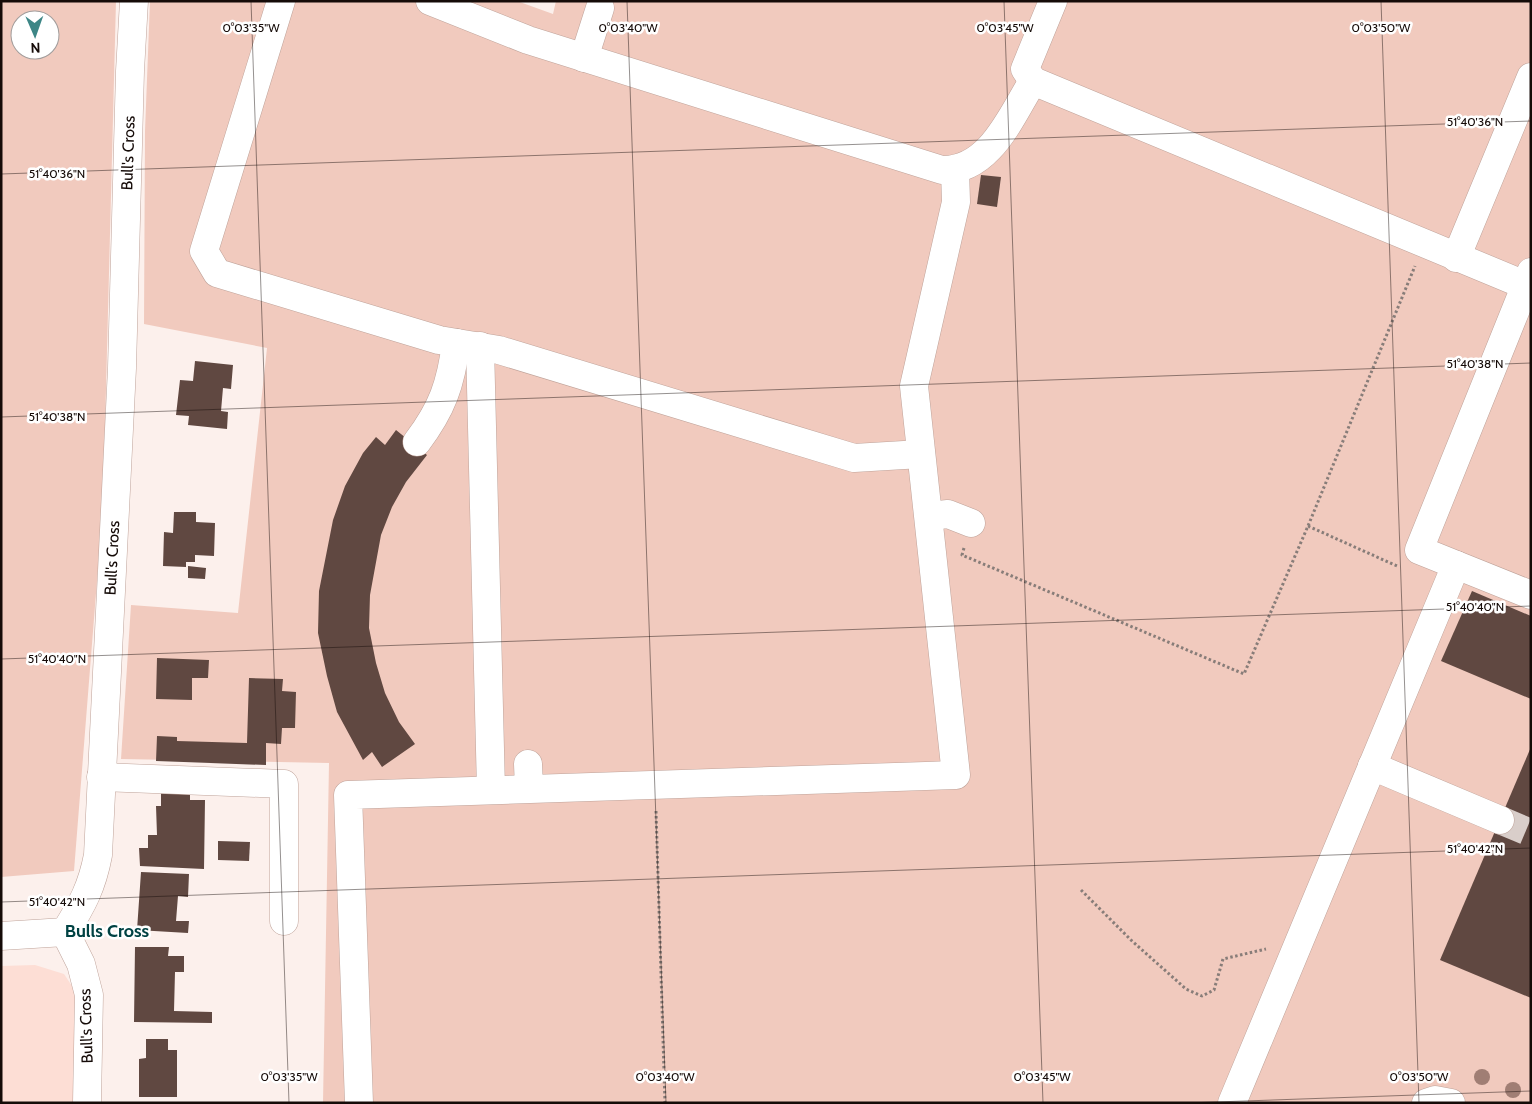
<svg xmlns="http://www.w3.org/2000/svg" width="1532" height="1104" font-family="Cabin,sans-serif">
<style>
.built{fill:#fdded5}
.green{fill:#f1cabe;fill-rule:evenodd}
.building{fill:#604841}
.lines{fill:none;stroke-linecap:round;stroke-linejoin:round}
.minor-tunnel{stroke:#d9ceca;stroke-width:28;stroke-dasharray:28 14;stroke-linecap:butt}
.minor-casing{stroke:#bfa39a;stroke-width:29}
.path{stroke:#887d79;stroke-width:3;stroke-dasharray:2.5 2.5;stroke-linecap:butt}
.minor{stroke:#fff;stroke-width:28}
.tree{fill:#a07e74}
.ticks{fill:none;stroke:#150b08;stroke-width:1;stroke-opacity:0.45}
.labels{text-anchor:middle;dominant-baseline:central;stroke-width:5;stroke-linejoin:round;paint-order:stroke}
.street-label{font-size:16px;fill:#150b08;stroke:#fff}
.neighbourhood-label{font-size:18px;font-weight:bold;fill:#004243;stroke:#fff}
.ticks-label{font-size:12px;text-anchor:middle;fill:#150b08;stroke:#fff;stroke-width:5;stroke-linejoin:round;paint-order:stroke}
</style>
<rect width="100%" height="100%" fill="#fcf0ec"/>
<!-- built -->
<polygon class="built" points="35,965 64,974 78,995 75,1103 1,1103 1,966"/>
<!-- green -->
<g class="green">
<path d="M1,1H116L103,505L74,871L1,877ZM20,20H50V50H20Z"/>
<polygon points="150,1 517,1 553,14 556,1 1531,1 1531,1103 323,1103 329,763 121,759 131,605 238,613 267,348 144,324 145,131"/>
</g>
<!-- building -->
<g class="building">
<polygon points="981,175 1001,177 997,207 977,204"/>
<polygon points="195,361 233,365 231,389 223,388 221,411 228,412 227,429 188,425 189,416 176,415 180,380 193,381"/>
<polygon points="396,430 427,455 406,482 392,507 381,535 370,595 369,628 376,663 385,693 399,722 415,744 382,767 372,752 363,760 337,712 327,676 318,633 319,591 333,520 345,486 363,453 376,437 385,445"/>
<polygon points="174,512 196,512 196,522 215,523 214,556 195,555 195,562 186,562 186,567 163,566 164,532 173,533"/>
<polygon points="188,566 206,568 205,579 188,578"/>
<polygon points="1472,591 1531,616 1531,699 1441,661"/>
<polygon points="157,658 209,660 208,678 192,678 192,700 156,699"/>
<polygon points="249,678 283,679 282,691 296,692 295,728 282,728 281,744 266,743 266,765 156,761 157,736 177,737 177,741 247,743"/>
<polygon points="1531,747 1531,998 1440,960"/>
<polygon points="161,790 190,791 190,800 205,800 204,869 140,866 139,848 148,848 148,835 157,835 156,806 161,806"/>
<polygon points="218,841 250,842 249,861 218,860"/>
<polygon points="141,872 189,874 188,897 178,896 176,921 189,921 188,933 137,930"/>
<polygon points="135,947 169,947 168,956 184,956 184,972 175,972 174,1011 212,1012 212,1023 134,1022"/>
<polygon points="146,1039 168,1039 168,1050 177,1050 177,1097 139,1097 139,1059 146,1058"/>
</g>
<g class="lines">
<!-- minor-tunnel -->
<polyline class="minor-tunnel" points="1500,820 1531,833"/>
<defs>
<g id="minor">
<polyline points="281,1 204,251 217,273 439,340 499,350 854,458 921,454"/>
<path d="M430,1L528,40L942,170C990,171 1011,116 1033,81L1525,285"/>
<polyline points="584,58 600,8"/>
<polyline points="1033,81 1025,69 1053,1"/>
<polyline points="1456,258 1531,77"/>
<polyline points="1531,272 1419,550 1531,595"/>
<polyline points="480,346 491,790"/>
<path d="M417,442C442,409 451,384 456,343"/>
<polyline points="929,516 948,514 971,523"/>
<polyline points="528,764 529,788"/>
<polyline points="1372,766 1500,820"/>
<polyline points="101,777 284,784 284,921"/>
<path d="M65,932C82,905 92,887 98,855L122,368L130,71L134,1"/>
<polyline points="65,932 81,964 89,995 87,1103"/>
<polyline points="1,936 65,932"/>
<polyline points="359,1103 348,795 956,775 914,386 956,202 955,170"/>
<polyline points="1232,1103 1456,565"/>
<polyline points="1426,1103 1435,1100 1451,1103"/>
</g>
</defs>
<!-- minor casing -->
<use href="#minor" class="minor-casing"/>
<!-- path -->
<g class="path">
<polyline points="1308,526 1397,566"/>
<polyline points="964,548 962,555 1244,674 1308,526 1415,266"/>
<polyline points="656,811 665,1103"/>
<polyline points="1081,890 1132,941 1186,989 1202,996 1214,990 1223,959 1266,949"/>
</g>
<!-- minor -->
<use href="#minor" class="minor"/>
</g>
<!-- trees -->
<g class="tree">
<circle cx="1482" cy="1077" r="8"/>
<circle cx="1513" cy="1090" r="8"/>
</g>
<!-- ticks -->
<path class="ticks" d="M251,1L289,1103M627,1L666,1103M1004,1L1043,1103M1381,1L1419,1103M1,174L1531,121M1,417L1531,363M1,659L1531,606M1,902L1531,848M1187,1103L1531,1091"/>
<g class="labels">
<!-- street labels -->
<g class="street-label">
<text transform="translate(128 153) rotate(-88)">Bull's Cross</text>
<text transform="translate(112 558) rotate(-87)">Bull's Cross</text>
<text transform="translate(86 1026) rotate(-92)">Bull's Cross</text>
</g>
<!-- neighbourhood labels -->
<g class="neighbourhood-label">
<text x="107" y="931">Bulls Cross</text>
</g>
</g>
<g class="ticks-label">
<text x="251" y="32">0°03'35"W</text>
<text x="628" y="32">0°03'40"W</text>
<text x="1005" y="32">0°03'45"W</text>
<text x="1381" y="32">0°03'50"W</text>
<text x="1475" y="126">51°40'36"N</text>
<text x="57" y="178">51°40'36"N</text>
<text x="1475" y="368">51°40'38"N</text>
<text x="57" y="421">51°40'38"N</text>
<text x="1475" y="611">51°40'40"N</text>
<text x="57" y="663">51°40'40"N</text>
<text x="1475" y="853">51°40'42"N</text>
<text x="57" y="906">51°40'42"N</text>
<text x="289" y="1081">0°03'35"W</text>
<text x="665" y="1081">0°03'40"W</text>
<text x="1042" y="1081">0°03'45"W</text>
<text x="1419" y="1081">0°03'50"W</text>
</g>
<!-- border -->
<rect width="1532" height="1104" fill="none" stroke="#150b08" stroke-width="5"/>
<!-- north arrow -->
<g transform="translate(35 35) rotate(178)"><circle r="24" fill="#ffffff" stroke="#a19d9c"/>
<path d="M0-4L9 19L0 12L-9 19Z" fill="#3d8686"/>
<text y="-8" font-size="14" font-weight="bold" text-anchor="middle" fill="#150b08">N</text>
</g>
</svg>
